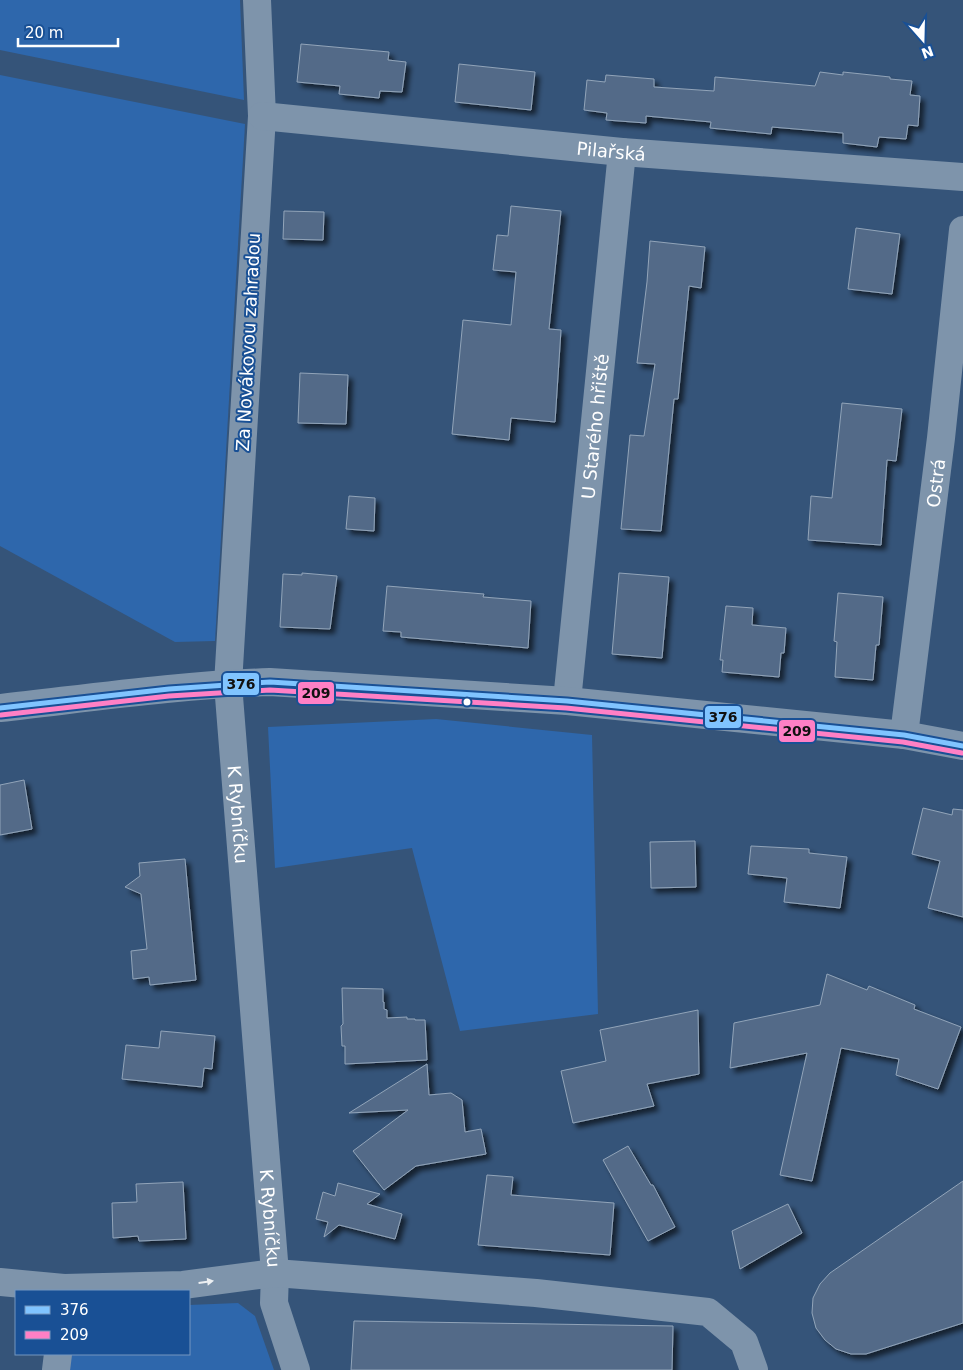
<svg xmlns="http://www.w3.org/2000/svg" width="963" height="1370" font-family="'DejaVu Sans',sans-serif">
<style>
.green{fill:#2e67ac}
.building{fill:#526b88;stroke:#92a4b9;filter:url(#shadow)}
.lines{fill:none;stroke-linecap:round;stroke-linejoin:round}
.minor{stroke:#7e94ab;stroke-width:28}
.bus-1-casing{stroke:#195095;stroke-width:9}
.bus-2-casing{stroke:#195095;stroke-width:9}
.bus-1{stroke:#80c4ff;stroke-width:5}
.bus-2{stroke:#ff80c5;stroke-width:5}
.oneway{fill:#eceff2}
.bus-dot{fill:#fff;stroke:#195095;stroke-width:2}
.labels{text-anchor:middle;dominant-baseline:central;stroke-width:4;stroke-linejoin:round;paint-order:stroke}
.street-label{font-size:18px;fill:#fff;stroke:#195095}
.line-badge{stroke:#195095;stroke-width:2}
.pale-badge-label{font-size:14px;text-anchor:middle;font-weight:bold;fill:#111}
</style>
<defs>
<filter id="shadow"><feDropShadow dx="4.5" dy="4.5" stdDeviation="2.5" flood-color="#0009"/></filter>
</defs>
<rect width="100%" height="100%" fill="#355479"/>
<!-- green -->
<g class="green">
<polygon points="0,0 240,0 244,100 0,50"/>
<polygon points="0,75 245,124 215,641 175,642 0,546"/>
<polygon points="436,719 592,735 598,1014 460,1031 412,848 275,868 268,727"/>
<polygon points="238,1303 255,1316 274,1370 67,1370 68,1354 189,1354 189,1305"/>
</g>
<!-- building -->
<g class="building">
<polygon points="301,44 389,52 388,60 406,62 402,92 380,91 379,98 339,94 340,86 297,82"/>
<polygon points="459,64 535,72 531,110 455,102"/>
<polygon points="820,72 843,75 843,72 890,77 890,79 912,81 910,95 920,96 918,126 908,125 906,139 879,137 877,147 843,143 843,133 772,127 771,134 710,128 711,122 646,116 646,123 606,120 607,113 584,110 587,80 605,82 606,75 654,79 654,87 714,91 715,77 815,86"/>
<polygon points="511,206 561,211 549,329 561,330 555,422 511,418 509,440 452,434 463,320 511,325 516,272 493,270 497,235 508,236"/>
<polygon points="284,211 324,212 323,240 283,239"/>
<polygon points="856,228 900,234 892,294 848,289"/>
<polygon points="650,241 705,247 701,288 689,286 678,399 674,399 661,531 621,529 630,435 644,436 655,364 637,363 647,282"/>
<polygon points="300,373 348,375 346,424 298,423"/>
<polygon points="842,403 902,409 896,461 887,460 881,545 808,540 811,496 832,498"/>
<polygon points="349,496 375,498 374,531 346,529"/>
<polygon points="302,573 337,576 330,629 280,627 283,574 302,575"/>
<polygon points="619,573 669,577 662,658 612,654"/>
<polygon points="387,586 484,594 483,597 531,601 528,648 401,637 401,632 383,631"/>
<polygon points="838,593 883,597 879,645 876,645 873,680 835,677 837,642 834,641"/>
<polygon points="726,606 753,608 752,625 786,628 784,653 781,653 779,677 722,672 723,660 720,660"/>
<polygon points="24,780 32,829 0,835 0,785"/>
<polygon points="923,808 952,815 953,809 963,810 963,917 928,908 940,861 912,854"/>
<polygon points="695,841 696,887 651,888 650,842"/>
<polygon points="751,846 809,849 809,853 847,857 840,908 784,902 787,878 748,874"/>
<polygon points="185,859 196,980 150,985 149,977 133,979 131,951 147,949 141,894 125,887 140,876 139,863"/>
<polygon points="827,974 867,990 869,986 915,1005 914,1009 961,1027 938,1089 896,1075 899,1059 841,1048 812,1181 780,1175 807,1053 730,1068 734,1023 820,1005"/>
<polygon points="342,988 383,989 383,1002 384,1002 384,1009 387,1010 387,1018 407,1017 407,1019 415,1019 415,1020 425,1020 427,1060 345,1064 345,1046 342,1046 341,1026 343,1024"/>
<polygon points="698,1010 699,1074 647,1084 654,1106 573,1123 561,1071 606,1061 600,1030"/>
<polygon points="161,1031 215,1036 212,1069 204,1068 202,1087 122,1079 126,1045 159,1048"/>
<polygon points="427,1064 429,1095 451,1093 462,1100 465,1132 481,1129 486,1154 416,1166 384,1190 353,1151 408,1110 349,1113"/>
<polygon points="628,1146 651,1185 653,1185 675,1227 648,1241 603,1160"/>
<polygon points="487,1175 513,1177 511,1195 614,1203 610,1255 478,1245"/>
<polygon points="963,1181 963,1323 866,1354 851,1354 836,1349 825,1340 816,1328 812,1313 813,1298 820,1284 830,1273"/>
<polygon points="183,1182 186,1239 139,1241 138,1236 113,1238 112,1203 137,1202 136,1184"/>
<polygon points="338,1183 380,1194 367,1204 402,1214 395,1239 339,1225 324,1237 328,1222 316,1219 323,1192 335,1196"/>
<polygon points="788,1204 802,1233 740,1269 732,1231"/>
<polygon points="354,1321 673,1326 672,1370 351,1370"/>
</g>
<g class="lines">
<!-- minor -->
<g class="minor">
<path id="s1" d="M257,0L262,116L228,684L275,1273L274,1303L296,1370"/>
<path id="s2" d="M262,116L622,152L963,177"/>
<path id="s3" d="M567,701L622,152"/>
<path d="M0,708C90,698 180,685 270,682L567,701L904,735L963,746"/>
<path id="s4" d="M904,735L941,438L963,230"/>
<polyline points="0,1282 64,1288 183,1285 275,1273 536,1293 708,1312 744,1342 754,1370"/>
<polyline points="56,1370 58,1354"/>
</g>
<defs>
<polyline id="bus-1" points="0,708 169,689 270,682 567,701 904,735 963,746"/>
<polyline id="bus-2" points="1,715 169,696 270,690 566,708 903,742 962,753"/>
</defs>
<!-- bus-1 casing -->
<use href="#bus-1" class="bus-1-casing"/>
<!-- bus-2 casing -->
<use href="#bus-2" class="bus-2-casing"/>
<!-- bus-1 -->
<use href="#bus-1" class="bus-1"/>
<!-- bus-2 -->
<use href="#bus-2" class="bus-2"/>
</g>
<!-- one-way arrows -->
<defs><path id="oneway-solid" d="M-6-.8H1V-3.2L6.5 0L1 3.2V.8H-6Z" transform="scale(1.25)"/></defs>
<use class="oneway" href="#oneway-solid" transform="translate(206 1282) rotate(-8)"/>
<!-- markers -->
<circle class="bus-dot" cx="467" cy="702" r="4.5"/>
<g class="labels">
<!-- street labels -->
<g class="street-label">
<text stroke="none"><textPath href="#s2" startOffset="351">Pilařská</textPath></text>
<text transform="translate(248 342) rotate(-87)">Za Novákovou zahradou</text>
<text stroke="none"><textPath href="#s3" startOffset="276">U Starého hřiště</textPath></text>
<text stroke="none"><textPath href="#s4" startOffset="254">Ostrá</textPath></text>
<text stroke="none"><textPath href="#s1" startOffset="816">K Rybníčku</textPath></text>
<text stroke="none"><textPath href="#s1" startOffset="1221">K Rybníčku</textPath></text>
</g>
</g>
<g class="line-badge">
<rect x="222" y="672" width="38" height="24" rx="5" fill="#80c4ff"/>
<rect x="297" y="681" width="38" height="24" rx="5" fill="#ff80c5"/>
<rect x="704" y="705" width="38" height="24" rx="5" fill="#80c4ff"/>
<rect x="778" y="719" width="38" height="24" rx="5" fill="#ff80c5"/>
</g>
<g class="pale-badge-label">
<text x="241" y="689">376</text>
<text x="316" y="698">209</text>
<text x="723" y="722">376</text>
<text x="797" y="736">209</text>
</g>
<!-- legend -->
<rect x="15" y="1290" width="175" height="65" fill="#195095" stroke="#7596bf"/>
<rect x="25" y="1306" width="25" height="8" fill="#80c4ff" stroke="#7596bf"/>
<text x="60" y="1315" font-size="15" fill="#ffffff">376</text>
<rect x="25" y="1331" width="25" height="8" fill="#ff80c5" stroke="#7596bf"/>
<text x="60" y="1340" font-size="15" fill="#ffffff">209</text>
<!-- north arrow -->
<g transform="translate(923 40) rotate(160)" stroke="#195095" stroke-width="4" paint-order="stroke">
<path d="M0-4L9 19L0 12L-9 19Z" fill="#ffffff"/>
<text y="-8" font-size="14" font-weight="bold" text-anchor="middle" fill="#ffffff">N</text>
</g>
<!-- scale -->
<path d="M18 38v8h100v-8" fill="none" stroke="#ffffff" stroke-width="2.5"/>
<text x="25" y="38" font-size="15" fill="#ffffff" stroke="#195095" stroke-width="4" paint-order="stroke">20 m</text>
</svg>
